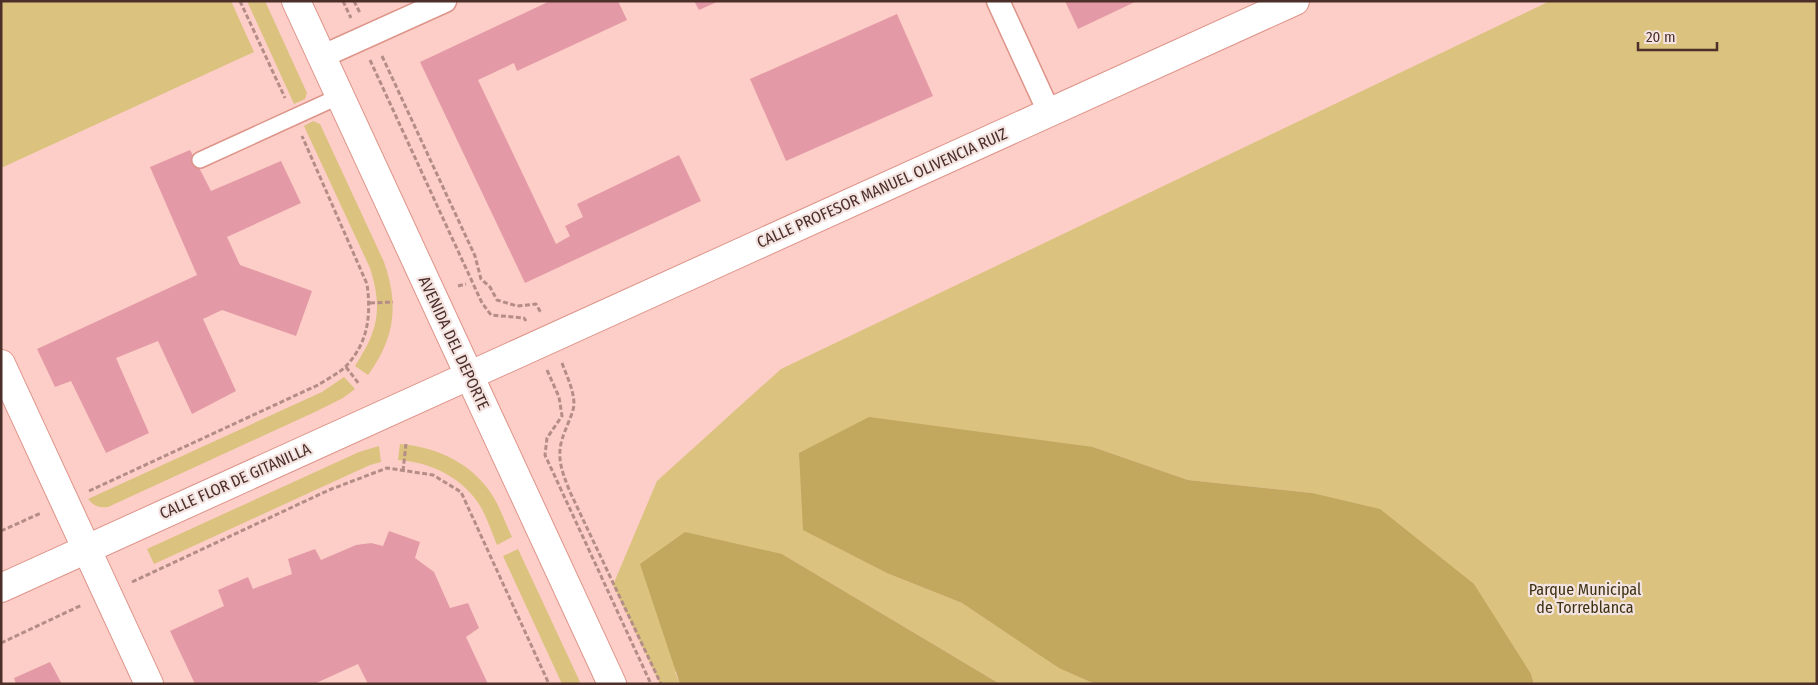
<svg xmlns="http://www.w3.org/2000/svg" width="1818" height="685" font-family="'Fira Sans Condensed',sans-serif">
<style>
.green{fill:#dbc27f}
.forest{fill:#c2a75f}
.building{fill:#e49aa6}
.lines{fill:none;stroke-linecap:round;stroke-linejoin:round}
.service-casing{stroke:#dd9489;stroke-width:18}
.pedestrian-casing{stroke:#dd9489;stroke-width:25}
.minor-casing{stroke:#dd9489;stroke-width:30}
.tertiary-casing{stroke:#dd9489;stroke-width:30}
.path{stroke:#b58d87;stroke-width:3;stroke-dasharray:5 2.5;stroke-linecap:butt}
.service{stroke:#fff;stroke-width:15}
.pedestrian{stroke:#fff;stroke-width:22}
.minor{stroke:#fff;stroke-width:28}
.tertiary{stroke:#fff;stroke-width:28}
.labels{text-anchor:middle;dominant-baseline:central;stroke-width:4.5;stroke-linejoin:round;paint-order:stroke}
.street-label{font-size:16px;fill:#4d2f2a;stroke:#f4e4e1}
.park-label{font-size:16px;fill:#3d3212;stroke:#f4e4e1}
</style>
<rect width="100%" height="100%" fill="#fdcec7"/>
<!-- green -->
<g class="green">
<polygon points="1,1 231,1 254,52 1,168"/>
<polygon points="247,1 265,1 307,93 305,99 294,104"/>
<polygon points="1550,1 1817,1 1817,684 1534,684 1531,674 1312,493 1188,480 1093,447 889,574 962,603 1059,667 1095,684 1000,684 782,554 675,672 680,684 660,684 613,585 657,481 781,369"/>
<path d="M313,121L320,124L384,262C399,305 395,338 368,375L355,366C378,331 383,309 370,268L304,126Z"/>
<path d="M344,377L355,389L343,398L317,411L108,507C98,508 94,506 88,499L322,392Z"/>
<path d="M400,444C438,447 474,464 494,498C501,510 506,525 512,537L497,545C492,533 488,521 482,509C465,479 432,462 398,460Z"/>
<polygon points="379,446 381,462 370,465 154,564 147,549 359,452"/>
<polygon points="518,549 580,682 576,684 562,684 503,556"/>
</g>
<!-- forest -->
<g class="forest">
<polygon points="869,417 1093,447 1188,480 1312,493 1380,509 1474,584 1531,674 1534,684 1095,684 1059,668 962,603 889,574 803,530 799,453"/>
<polygon points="685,532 782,554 1000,684 680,684 640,564"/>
</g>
<!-- building -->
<g class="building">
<polygon points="550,1 618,1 627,20 517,71 514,63 478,80 556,244 570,236 565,226 583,217 577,204 679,155 701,201 525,283 420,62"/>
<polygon points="694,1 719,1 699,10"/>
<polygon points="1065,1 1137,1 1078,29"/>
<polygon points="897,14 933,96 786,161 750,79"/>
<polygon points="190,150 211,191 281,161 301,203 227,237 240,265 312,291 296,336 222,310 203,319 236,391 192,414 158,341 116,358 149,433 106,453 71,381 55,387 37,349 197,275 150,167"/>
<polygon points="389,531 420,542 415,558 434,572 450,608 468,603 479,628 466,637 488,684 368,684 358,664 314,684 195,684 170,631 224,606 218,590 248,577 253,589 292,574 288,559 315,549 321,560 356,545 371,543 383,546"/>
<polygon points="50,662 62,684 16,684 14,678"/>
</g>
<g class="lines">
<defs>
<polyline id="service" points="200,160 340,96"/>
<g id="pedestrian">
<polyline points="998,1 1049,112"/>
<polyline points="321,57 445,1"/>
</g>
<polyline id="minor" points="1,364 149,684"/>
<g id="tertiary">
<polyline points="296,1 612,684"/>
<polyline points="1,588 1295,1"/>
</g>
</defs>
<!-- service casing -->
<use href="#service" class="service-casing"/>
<!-- pedestrian casing -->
<use href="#pedestrian" class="pedestrian-casing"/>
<!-- minor casing -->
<use href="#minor" class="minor-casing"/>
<!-- tertiary casing -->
<use href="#tertiary" class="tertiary-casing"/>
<!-- path -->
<g class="path">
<polyline points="240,1 285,98"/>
<polyline points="343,1 351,18"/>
<polyline points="354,1 360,13"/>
<polyline points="382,56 475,256 481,279 490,287 497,300 517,306 536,304 541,313"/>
<polyline points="370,60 482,303 491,315 524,318 526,321"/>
<polyline points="458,286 466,284"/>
<polyline points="370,303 393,302"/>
<path d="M562,363C567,377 574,390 574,405C573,413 568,423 565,431C555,455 561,469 570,492L661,684"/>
<polyline points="346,367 359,384"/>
<polyline points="547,370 559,397 562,416 547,438 545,455 651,684"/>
<polyline points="403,471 406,444"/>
<path d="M89,491L318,385C327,379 340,373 347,365C369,341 371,314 367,284L302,136"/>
<polyline points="1,531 41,513"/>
<polyline points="132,582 329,490 387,468 433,475 461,492 549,684"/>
<polyline points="1,643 82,605"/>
</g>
<!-- service -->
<use href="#service" class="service"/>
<!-- pedestrian -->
<use href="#pedestrian" class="pedestrian"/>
<!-- minor -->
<use href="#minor" class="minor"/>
<!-- tertiary -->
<use href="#tertiary" class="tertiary"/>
</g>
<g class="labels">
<!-- street labels -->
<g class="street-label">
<text transform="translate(882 188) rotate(-24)">CALLE PROFESOR MANUEL OLIVENCIA RUIZ</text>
<text transform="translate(454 343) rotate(65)">AVENIDA DEL DEPORTE</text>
<text transform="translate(235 481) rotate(-24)">CALLE FLOR DE GITANILLA</text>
</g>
<!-- park labels -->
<g class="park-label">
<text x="1585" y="589">Parque Municipal<tspan x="1585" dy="18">de Torreblanca</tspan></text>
</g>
</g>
<!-- border -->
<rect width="1818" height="685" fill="none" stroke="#4d2f2a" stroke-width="5"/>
<!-- scale -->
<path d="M1638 42v8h79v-8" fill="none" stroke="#4d2f2a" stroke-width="2.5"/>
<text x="1646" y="42" font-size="15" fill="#4d2f2a" stroke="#f4e4e1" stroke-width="4" paint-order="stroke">20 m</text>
</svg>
